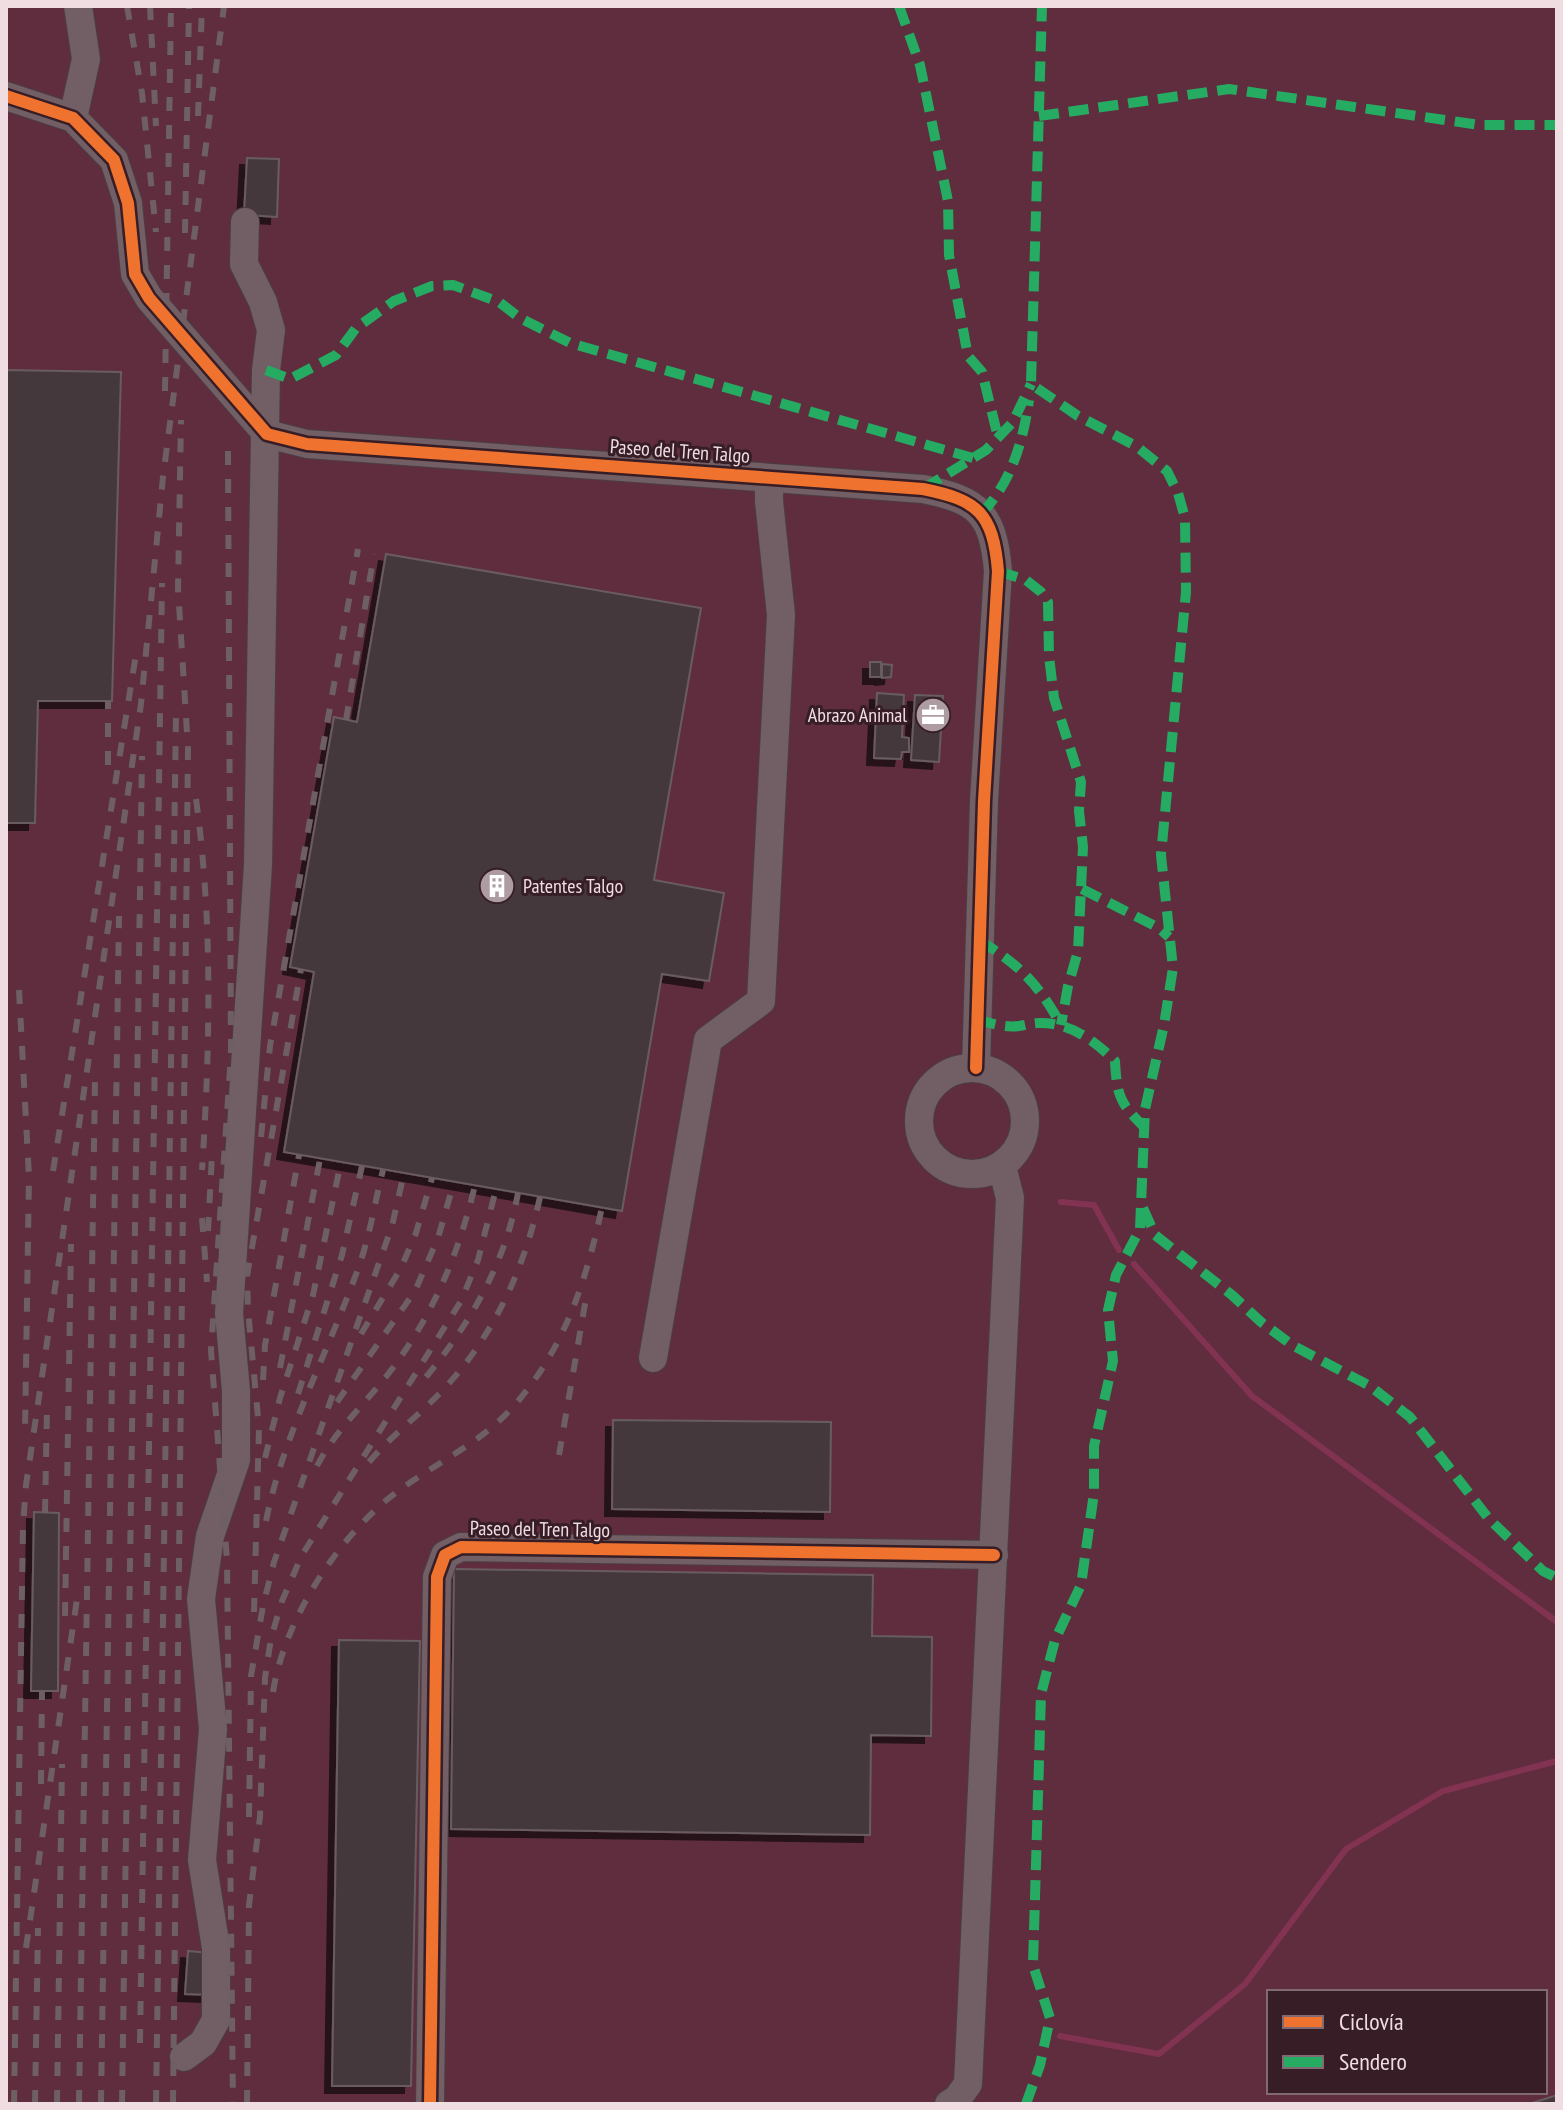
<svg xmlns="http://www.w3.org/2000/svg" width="1563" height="2110" font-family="'PT Sans Narrow',sans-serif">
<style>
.green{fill:#5f2d3e;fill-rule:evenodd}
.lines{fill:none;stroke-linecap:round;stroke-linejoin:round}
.stream{stroke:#833352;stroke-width:6}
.building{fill:#45393d;stroke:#685c60;stroke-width:2;filter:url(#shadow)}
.minor-casing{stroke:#4b3e43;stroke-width:30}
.minor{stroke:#725e65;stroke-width:28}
.rail{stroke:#6e5f64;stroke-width:6;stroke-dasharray:14 14;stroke-linecap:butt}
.quiet{stroke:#26ab63;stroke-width:10;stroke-dasharray:20 10;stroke-linecap:butt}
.cycleway-casing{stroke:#371d26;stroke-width:17}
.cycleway{stroke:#ef722f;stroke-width:12}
.labels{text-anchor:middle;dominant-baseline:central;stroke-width:6;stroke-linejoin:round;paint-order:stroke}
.street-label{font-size:20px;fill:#f0dde2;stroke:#371d26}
.poi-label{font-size:20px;fill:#f0dde2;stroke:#371d26;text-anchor:end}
</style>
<defs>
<filter id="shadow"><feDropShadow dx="-7" dy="7" stdDeviation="0" flood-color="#0009"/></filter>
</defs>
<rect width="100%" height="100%" fill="#312328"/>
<!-- green -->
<path class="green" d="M6,6H1557V2104H6ZM1269,1992H1545V2092H1269Z"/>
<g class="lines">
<!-- stream -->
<g class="stream">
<polyline points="1061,1202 1094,1205 1119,1250"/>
<polyline points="1134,1264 1252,1396 1557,1622"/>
<polyline points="1060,2036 1159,2054 1245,1984 1346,1849 1443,1791 1557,1761"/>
</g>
</g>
<!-- building -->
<g class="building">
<polygon points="247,158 279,159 277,217 244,215"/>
<polygon points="6,370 121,372 112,701 38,701 35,823 6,823"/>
<polygon points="386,554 701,608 654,880 724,893 709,981 662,974 622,1211 284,1152 314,972 290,967 334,717 357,722"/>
<rect x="870" y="662" width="11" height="15"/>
<polygon points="882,664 892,665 891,677 882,678"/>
<polygon points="877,693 904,695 902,737 909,738 909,752 902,752 901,759 874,758"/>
<polygon points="915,695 943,696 939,762 911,760"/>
<polygon points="613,1420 831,1422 830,1512 612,1509"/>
<polygon points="34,1512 59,1513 58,1691 31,1691"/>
<polygon points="454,1569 873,1575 872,1636 932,1637 931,1736 871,1735 870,1835 451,1829"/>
<polygon points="339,1640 420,1641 411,2086 332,2086"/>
<polygon points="188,1951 211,1953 210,1995 185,1994"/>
<polygon points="1557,2095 1557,2104 1529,2104"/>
</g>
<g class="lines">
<defs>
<g id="minor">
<path d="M6,96L73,118L114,160L128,203L135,274L149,298L267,434L307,444L923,489C978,500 993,513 998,571L984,801L976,1068"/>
<polyline points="73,118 86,59 78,6"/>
<circle cx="972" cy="1121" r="53"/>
<polyline points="653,1358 708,1040 761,1001 781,615 769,501 769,478"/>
<polyline points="184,2057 203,2043 216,2020 216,1948 202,1860 213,1729 201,1599 210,1536 236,1460 236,1391 229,1313 258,865 266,370 271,330 263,302 244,264 245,222"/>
<polyline points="430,2104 437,1577 445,1555 461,1547 994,1555"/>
<polyline points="949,2104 957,2099 968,2084 1010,1198 1002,1166"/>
</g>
</defs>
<!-- minor casing -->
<use href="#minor" class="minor-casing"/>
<!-- minor -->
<use href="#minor" class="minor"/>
<!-- rail -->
<g class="rail">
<polyline points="127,6 142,93 156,232"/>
<polyline points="150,6 156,126"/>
<polyline points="198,116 202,6"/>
<polyline points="185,233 189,6"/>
<polyline points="165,391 171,6"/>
<polyline points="228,451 231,1055 211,1350 227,1560 233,2104"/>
<polyline points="346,720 374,554"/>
<polyline points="108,765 108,701"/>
<path d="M196,799C213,922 210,1047 202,1170"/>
<polyline points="19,990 29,1177 25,1430"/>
<polyline points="261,1137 270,1046 358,549"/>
<polyline points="53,1171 136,654"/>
<polyline points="202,1218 207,1282"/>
<polyline points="208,1231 212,1155"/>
<polyline points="361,1334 401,1268 416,1233 432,1178"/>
<polyline points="280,1368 320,1159"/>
<path d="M426,1377C471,1322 505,1264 518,1193"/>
<polyline points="263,1380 265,1345 299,1155"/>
<polyline points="298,1394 342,1255 362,1166"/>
<polyline points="337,1402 415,1291 438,1238 454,1182"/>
<polyline points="559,1455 586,1298"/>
<polyline points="265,1458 280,1398 313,1295 341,1162"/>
<path d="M369,1462C390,1437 417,1417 440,1393C493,1338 524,1270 540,1197"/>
<path d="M317,1466C336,1429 367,1402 392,1369C434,1313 459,1253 475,1185"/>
<polyline points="45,1513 47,1408"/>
<path d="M266,1521C284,1432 329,1351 359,1266C370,1235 375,1201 383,1170"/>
<polyline points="254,1612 259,1428 248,1310 247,1276 301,969"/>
<polyline points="65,1616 71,1244"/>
<path d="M273,1692C284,1622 334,1543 389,1498C429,1466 476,1447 511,1409C564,1351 586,1282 602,1207"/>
<polyline points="41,1784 42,1691"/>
<polyline points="249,1817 251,1676 263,1606 274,1562 392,1226 404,1173"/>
<polyline points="26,1948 78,1592"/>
<polyline points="140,2043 162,583"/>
<polyline points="14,2104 23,1525 26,1485 141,704 163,477 224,6"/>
<polyline points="35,2104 38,1928"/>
<polyline points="57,2104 62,1764"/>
<polyline points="79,2104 95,1080"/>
<polyline points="101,2104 119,916"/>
<polyline points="122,2104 142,756"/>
<polyline points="156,2104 176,716"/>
<polyline points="173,2104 188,749 178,588 181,420"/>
<polyline points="247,2104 249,1905 260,1817 265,1678 271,1638 282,1601 302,1555 461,1301 478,1260 496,1189"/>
</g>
<!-- quiet -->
<g class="quiet">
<polyline points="899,6 920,65 948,201 949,255 968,356 982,372 998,437"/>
<polyline points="1039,116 1229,89 1480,125 1557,125"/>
<polyline points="266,370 290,379 336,355 356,328 394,301 432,286 453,285 499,302 520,318 570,343 973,458"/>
<polyline points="923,489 986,450 1013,422 1031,384"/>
<path d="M981,514C1011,483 1023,442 1029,400"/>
<polyline points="998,571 1026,580 1041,592 1048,602 1049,656 1054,698 1081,782 1079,811 1083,847 1078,951 1068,986 1061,1025"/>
<polyline points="1082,889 1159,928 1169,937"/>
<path d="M979,940C1019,965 1038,983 1061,1025"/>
<path d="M976,1019C990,1023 1004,1028 1019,1026C1026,1025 1032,1023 1038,1023C1069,1022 1094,1040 1115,1061C1117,1097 1120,1103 1145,1128"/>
<polyline points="1143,1208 1155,1235 1232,1295 1261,1322 1292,1345 1370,1386 1410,1417 1489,1519 1543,1571 1557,1578"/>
<polyline points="1026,2104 1040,2065 1050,2018 1033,1965 1041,1694 1055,1640 1081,1585 1094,1493 1094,1446 1113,1361 1108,1310 1116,1275 1140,1229 1145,1109 1164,1025 1173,968 1161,855 1186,592 1185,518 1178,493 1167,471 1136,446 1078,416 1031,384 1042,6"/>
</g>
<defs>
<g id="cycleway">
<path d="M6,96L73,118L114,160L128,203L135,274L149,298L267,434L307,444L923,489C978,500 993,513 998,571L984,801L976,1068"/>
<polyline points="430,2104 437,1577 445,1555 461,1547 994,1555"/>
</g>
</defs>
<!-- cycleway casing -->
<use href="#cycleway" class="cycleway-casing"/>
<!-- cycleway -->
<use href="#cycleway" class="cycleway"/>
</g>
<!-- icons -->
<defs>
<symbol id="office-disc" viewBox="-11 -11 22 22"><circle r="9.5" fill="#ad9ca1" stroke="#371d26"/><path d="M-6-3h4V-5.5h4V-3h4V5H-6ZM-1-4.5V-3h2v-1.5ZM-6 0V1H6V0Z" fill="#fff"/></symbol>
<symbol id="building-disc" viewBox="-11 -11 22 22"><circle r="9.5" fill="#ad9ca1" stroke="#371d26"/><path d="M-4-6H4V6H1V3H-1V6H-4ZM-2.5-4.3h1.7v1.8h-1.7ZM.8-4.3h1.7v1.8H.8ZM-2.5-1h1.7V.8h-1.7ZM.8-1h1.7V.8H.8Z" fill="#fff"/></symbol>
</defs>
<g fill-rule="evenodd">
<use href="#office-disc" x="913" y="695" width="40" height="40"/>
<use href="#building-disc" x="477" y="866" width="40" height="40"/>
</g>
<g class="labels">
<!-- street labels -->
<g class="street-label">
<text transform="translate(680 451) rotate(4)">Paseo del Tren Talgo</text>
<text transform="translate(540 1529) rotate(1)">Paseo del Tren Talgo</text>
</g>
<!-- poi labels -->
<g class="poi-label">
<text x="907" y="715">Abrazo Animal</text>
<text x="523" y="886" text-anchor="start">Patentes Talgo</text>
</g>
</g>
<!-- border -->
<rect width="1563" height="2110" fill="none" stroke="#f0dde2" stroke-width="16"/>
<!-- legend -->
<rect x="1267" y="1990" width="280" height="104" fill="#371d26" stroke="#816a71" stroke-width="2"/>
<rect x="1283" y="2016" width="40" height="12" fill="#ef722f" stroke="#816a71" stroke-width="2"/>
<text x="1339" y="2030" font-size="24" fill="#f0dde2">Ciclovía</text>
<rect x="1283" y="2056" width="40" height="12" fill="#26ab63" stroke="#816a71" stroke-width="2"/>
<text x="1339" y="2070" font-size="24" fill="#f0dde2">Sendero</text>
</svg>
